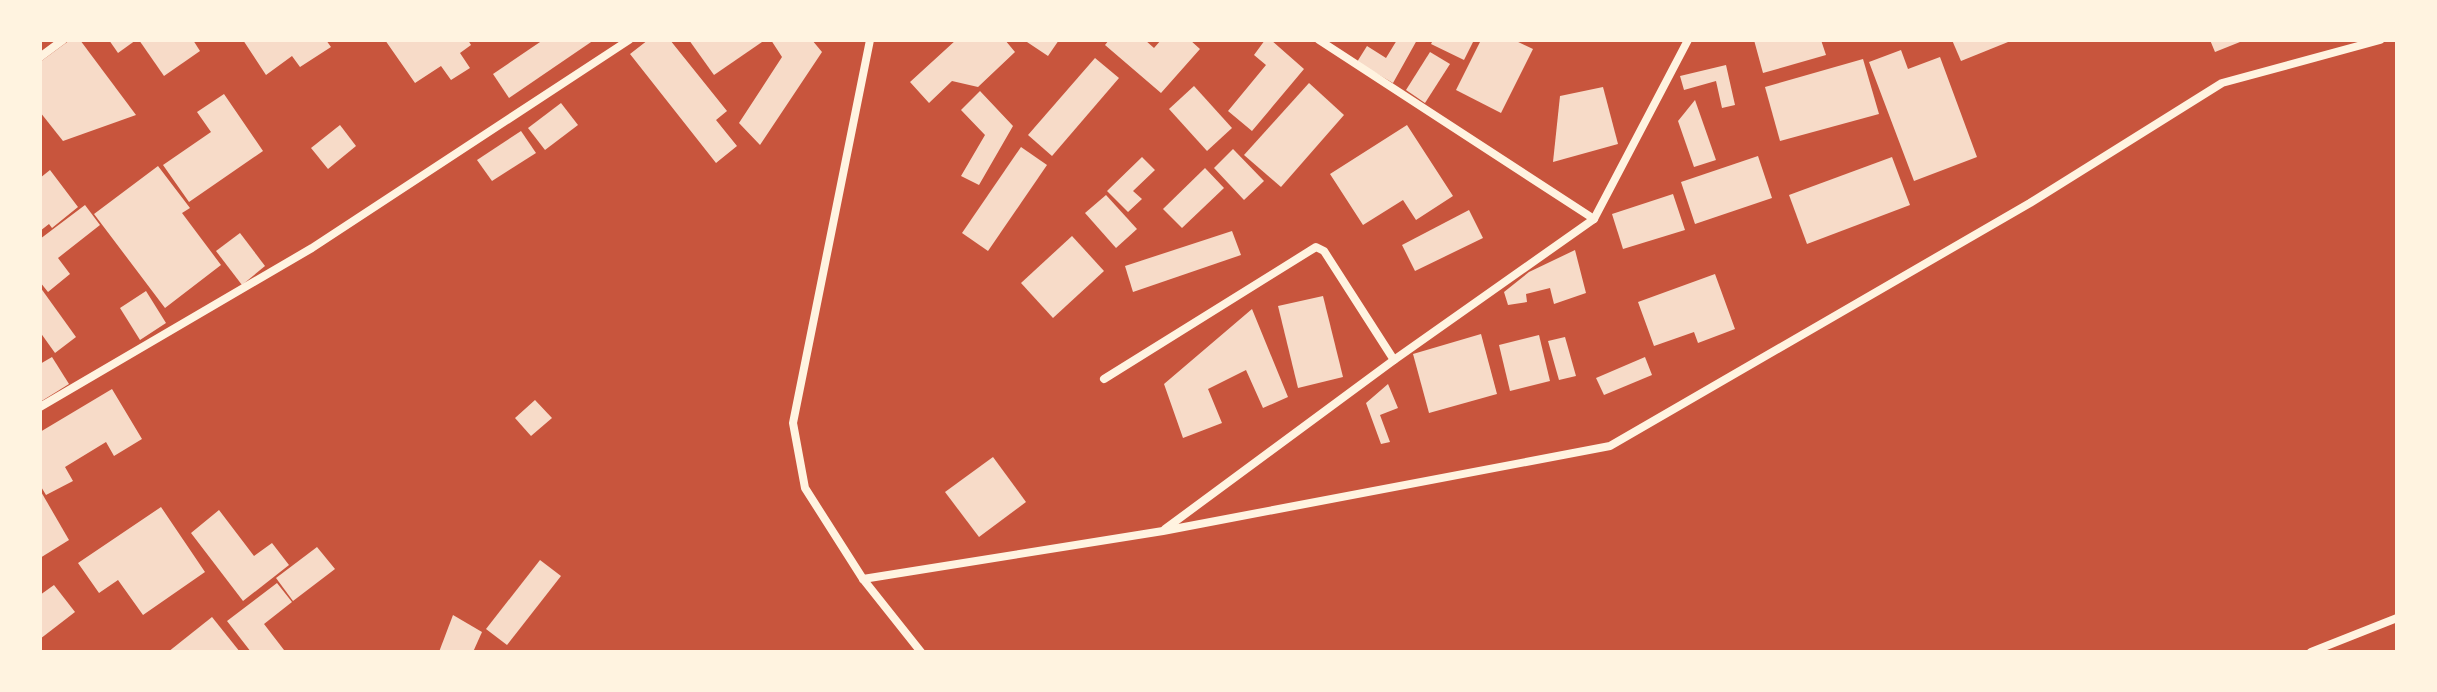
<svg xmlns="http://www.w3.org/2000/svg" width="2437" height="692" font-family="Quicksand,sans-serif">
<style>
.building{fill:#f7dbc8}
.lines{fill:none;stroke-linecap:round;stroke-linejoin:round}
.minor{stroke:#fff3e0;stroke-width:8}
</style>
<rect width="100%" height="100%" fill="#c8553d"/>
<!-- building -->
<g class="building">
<polygon points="70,40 80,40 136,115 63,141 40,112 40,62"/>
<polygon points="109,40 136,40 118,53"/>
<polygon points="139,40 193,40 200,51 164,76"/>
<polygon points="243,40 326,40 331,47 300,67 292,56 266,75"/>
<polygon points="385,40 468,40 471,45 460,53 470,68 451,80 441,66 415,83"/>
<polygon points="543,40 594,40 509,98 493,74"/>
<polygon points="648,40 670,40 727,111 716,120 737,146 716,163 630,54"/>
<polygon points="689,40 760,40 762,42 714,75"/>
<polygon points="771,40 812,40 822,52 760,145 739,123 782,57"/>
<polygon points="956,40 1005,40 1015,52 978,87 952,81 929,103 910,82"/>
<polygon points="1024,40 1059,40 1048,56"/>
<polygon points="1109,40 1145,40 1154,48 1161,40 1190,40 1200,49 1161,93 1105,45"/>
<polygon points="1265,40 1271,40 1304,69 1252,131 1228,111 1266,65 1254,55"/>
<polygon points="1397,40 1417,40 1393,83 1357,62 1367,46 1386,58"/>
<polygon points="1433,40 1474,40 1464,60 1431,44"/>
<polygon points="1481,40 1514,40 1533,49 1501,113 1456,90"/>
<polygon points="1754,40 1821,40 1826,55 1763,73"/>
<polygon points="1952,40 2013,40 1961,61"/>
<polygon points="2210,40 2245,40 2215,52"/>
<polygon points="1901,50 1908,69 1940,57 1977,157 1914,181 1869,62"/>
<polygon points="1430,52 1450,64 1425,103 1406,90"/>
<polygon points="1095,58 1119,78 1052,156 1028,135"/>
<polygon points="1863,59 1879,114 1780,141 1765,87"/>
<polygon points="1726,65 1735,105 1722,108 1716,81 1684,90 1680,76"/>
<polygon points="1309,83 1344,115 1281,187 1244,155"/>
<polygon points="1194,86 1232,128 1207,151 1169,109"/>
<polygon points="1603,87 1618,144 1553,162 1560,96"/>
<polygon points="980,91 1013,126 979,185 961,176 985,135 961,110"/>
<polygon points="224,94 263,151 189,202 163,165 211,132 197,112"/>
<polygon points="1695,100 1716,160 1694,167 1678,121"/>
<polygon points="561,103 578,125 545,150 528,128"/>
<polygon points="340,125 356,146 328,169 311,148"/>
<polygon points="1407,125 1453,196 1416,220 1403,200 1363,225 1330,174"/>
<polygon points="521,131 536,153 492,181 477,160"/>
<polygon points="1021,147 1047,165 988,251 962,233"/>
<polygon points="1233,149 1264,181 1244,200 1214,168"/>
<polygon points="1758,156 1772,198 1695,224 1681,182"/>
<polygon points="1142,157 1155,170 1133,191 1142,199 1128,212 1107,191"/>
<polygon points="1892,157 1910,205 1807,244 1789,195"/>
<polygon points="158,166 190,208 182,213 221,265 165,308 94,214"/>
<polygon points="1205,168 1224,188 1182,228 1163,209"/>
<polygon points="50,170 78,207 52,228 49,224 40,231 40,178"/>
<polygon points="1673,194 1685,230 1623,249 1612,214"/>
<polygon points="1106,195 1137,229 1116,248 1085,213"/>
<polygon points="85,205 100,225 58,258 70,274 48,292 40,282 40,239"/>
<polygon points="1469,210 1483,238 1415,271 1402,245"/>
<polygon points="1232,231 1241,255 1133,292 1125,266"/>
<polygon points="240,233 265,266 242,285 216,251"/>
<polygon points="1072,236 1104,271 1053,318 1021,283"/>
<polygon points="1575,250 1586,293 1554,304 1550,288 1526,294 1527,302 1508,305 1504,292 1529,272"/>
<polygon points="1715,274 1735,329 1698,343 1694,332 1654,346 1638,302"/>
<polygon points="40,287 76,337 55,353 40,332"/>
<polygon points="146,291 166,323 140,340 120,308"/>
<polygon points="1323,296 1343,377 1298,388 1278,306"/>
<polygon points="1252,309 1288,397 1263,408 1246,370 1208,389 1222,423 1183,438 1164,384"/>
<polygon points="1481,334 1497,394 1429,413 1413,354"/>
<polygon points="1539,335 1550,381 1510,391 1499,345"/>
<polygon points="1565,337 1576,376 1559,380 1548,341"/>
<polygon points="52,357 69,384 40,402 40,364"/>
<polygon points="1645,357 1652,375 1604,395 1596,378"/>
<polygon points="1388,384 1398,408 1380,415 1390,442 1381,444 1366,403"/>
<polygon points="112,389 142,439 114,456 106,442 65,467 73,481 46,495 40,485 40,432"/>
<polygon points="535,400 552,418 531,436 515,418"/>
<polygon points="993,457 1026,502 979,537 945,492"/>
<polygon points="40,490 69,540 40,558"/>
<polygon points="161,507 205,572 143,615 118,580 99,593 78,563"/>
<polygon points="219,510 254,556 272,543 289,565 243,601 191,533"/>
<polygon points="317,547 335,569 293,601 276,578"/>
<polygon points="540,560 561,576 507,645 486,629"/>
<polygon points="277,583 292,602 264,624 284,650 251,652 227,621"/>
<polygon points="54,585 75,612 40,639 40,595"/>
<polygon points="453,615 482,632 473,652 439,652"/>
<polygon points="212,617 240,652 168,652"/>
</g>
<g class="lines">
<!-- minor -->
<g class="minor">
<polyline points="870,40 793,423 805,488 863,579 921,652"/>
<polyline points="1319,40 1594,219"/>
<polyline points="40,57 63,40"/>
<polyline points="1104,379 1316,247 1324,251 1394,360"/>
<polyline points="40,407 312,248 629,40"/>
<polyline points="1165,529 1394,360 1594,219 1688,40"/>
<polyline points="863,579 1163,531 1610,446 2030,203 2222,83 2380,40"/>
<polyline points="2311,652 2397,618"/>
</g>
</g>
<!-- border -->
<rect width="2437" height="692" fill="none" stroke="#fff3e0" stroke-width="84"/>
</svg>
